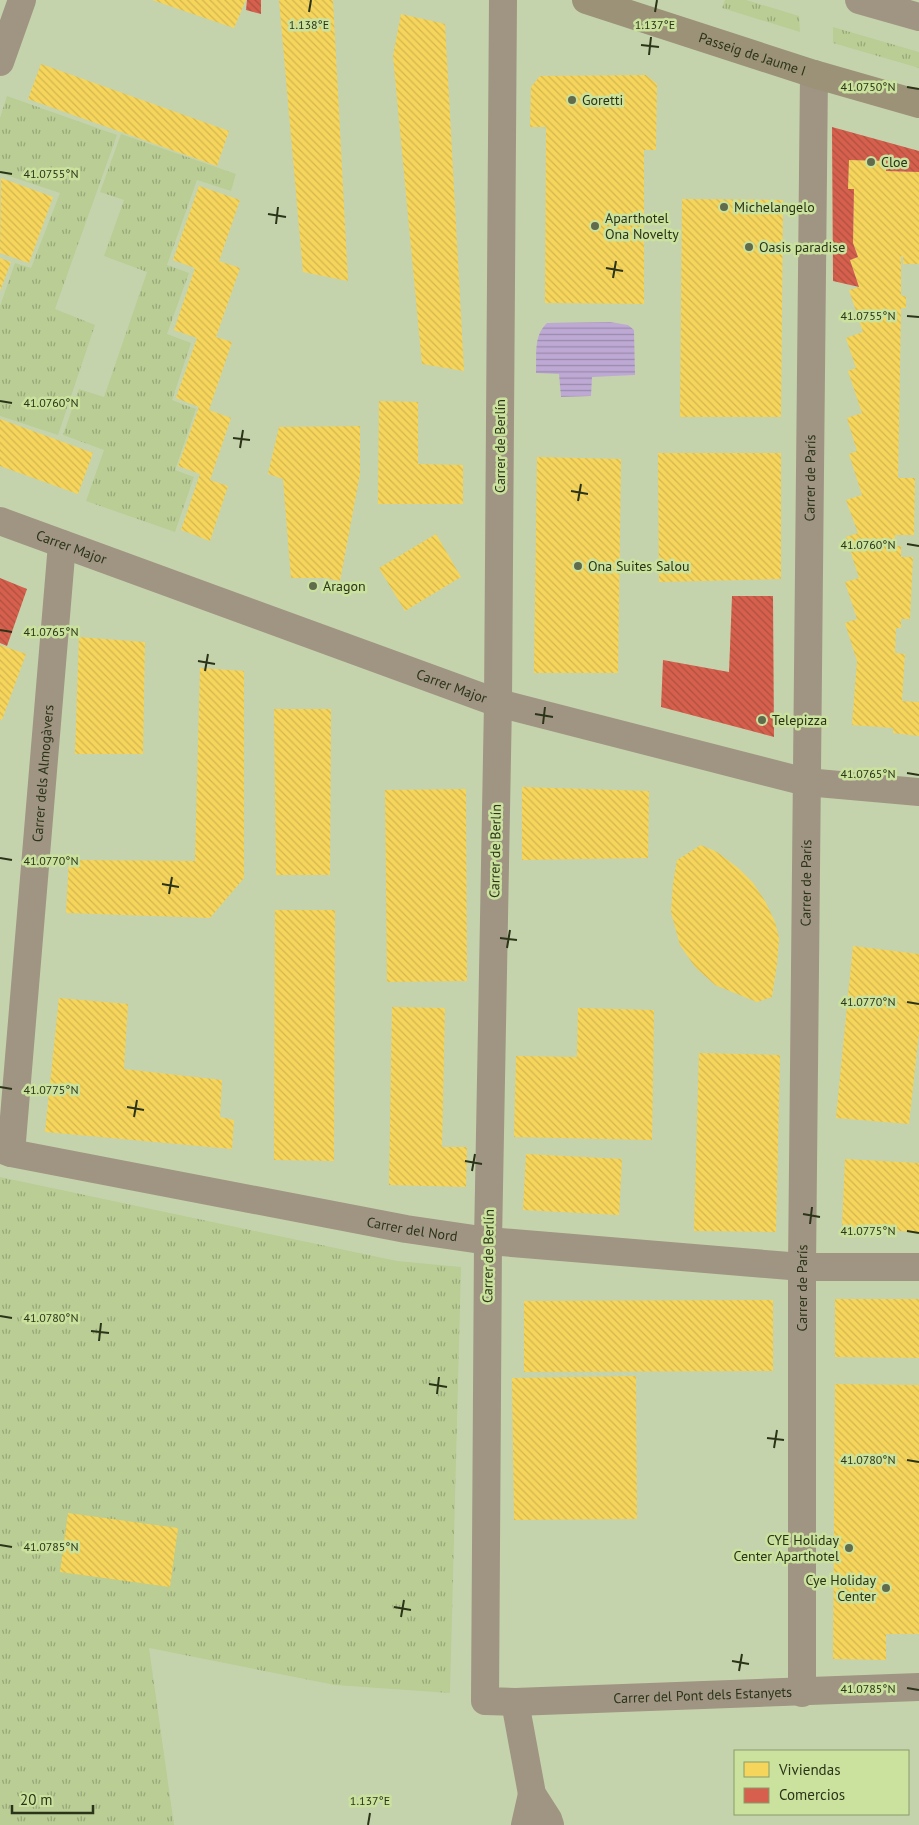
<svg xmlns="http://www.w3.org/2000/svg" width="919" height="1825" font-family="'PT Sans',sans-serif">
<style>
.park{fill:url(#park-tufts)}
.water{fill:url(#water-rules)}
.homes{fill:url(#homes-back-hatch)}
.shops{fill:url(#shops-back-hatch)}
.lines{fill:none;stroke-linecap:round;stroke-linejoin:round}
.street{stroke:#a09583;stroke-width:28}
.secondary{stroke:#9b9278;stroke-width:28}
.ticks{fill:none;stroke:#2b3418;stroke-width:2}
.poi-dot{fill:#616c4c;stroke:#cae29e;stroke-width:2}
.labels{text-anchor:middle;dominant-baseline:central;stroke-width:5;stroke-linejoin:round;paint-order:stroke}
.street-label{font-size:14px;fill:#2b3418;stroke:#cae29e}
.poi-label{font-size:14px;fill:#2b3418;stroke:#cae29e;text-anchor:start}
.ticks-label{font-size:12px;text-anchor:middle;fill:#2b3418;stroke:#cae29e;stroke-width:5;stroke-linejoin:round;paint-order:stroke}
</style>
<defs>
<pattern id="park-tufts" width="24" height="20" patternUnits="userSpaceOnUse" patternTransform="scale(1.25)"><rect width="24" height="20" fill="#b9cd94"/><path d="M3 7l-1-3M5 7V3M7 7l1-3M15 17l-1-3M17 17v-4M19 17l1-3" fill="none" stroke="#97a778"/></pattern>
<pattern id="water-rules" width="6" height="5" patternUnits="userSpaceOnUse" patternTransform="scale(1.25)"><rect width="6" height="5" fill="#bda9d4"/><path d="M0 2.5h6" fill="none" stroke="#9a8aab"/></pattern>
<pattern id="homes-back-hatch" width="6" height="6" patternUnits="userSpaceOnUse" patternTransform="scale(1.25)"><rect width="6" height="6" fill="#f6d55c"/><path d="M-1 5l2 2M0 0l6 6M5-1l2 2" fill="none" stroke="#d3b74f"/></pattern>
<pattern id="shops-back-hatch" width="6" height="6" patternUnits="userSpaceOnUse" patternTransform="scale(1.25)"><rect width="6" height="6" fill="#d6604d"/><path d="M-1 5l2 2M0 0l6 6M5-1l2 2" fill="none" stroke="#ae503f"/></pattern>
</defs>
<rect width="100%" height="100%" fill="#c5d3ad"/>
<!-- park -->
<g class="park">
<polygon points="725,0 746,0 799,16 800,32 722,8"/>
<polygon points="833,27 919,52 919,68 833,43"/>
<polygon points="7,96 117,135 55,309 95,325 58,435 0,416 0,306 15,263 31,268 60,193 0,173 0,118"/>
<polygon points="121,134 236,174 231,191 197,180 167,265 189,273 167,334 191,343 172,400 196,409 175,470 194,477 175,532 86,501 104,450 63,435 79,389 104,397 147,272 104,256 124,200 100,192"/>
<polygon points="0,1177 397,1261 461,1267 450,1693 335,1685 149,1648 174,1825 0,1825"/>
</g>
<!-- water -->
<path class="water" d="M610,322L628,325L634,330L635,375L592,377L591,396L561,397L559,374L536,373C537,355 533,336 547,323Z"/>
<!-- homes -->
<g class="homes">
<polygon points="152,0 246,0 234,28"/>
<polygon points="279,0 333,0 348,281 303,272"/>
<polygon points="401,14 445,24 464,371 422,364 393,56"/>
<polygon points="41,64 229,131 217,166 28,99"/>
<polygon points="646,75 657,84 656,150 644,150 644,304 545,303 546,127 530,127 531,87 540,76"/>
<polygon points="849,160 886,161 886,171 919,172 919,264 903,264 903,256 901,256 901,295 906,297 906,308 901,308 898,478 915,478 914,535 895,535 895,546 901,546 901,557 913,557 910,619 901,619 901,628 896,628 895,653 905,654 902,701 919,702 919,736 893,733 893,728 852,725 857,661 845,623 857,619 845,582 859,578 846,537 858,533 846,500 862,495 849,454 857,451 847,418 862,413 848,371 856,368 846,338 863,332 849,290 859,287 850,260 858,257 853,243 854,189 848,189"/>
<polygon points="1,178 53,197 29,263 0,253"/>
<polygon points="199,186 240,200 219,261 240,268 216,337 232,342 209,410 231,418 210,480 228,486 210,541 181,530 200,474 178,466 199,407 176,398 197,338 174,330 195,268 173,260"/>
<polygon points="682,199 783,200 781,417 680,417"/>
<polygon points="0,258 11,262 0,291"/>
<polygon points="379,401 418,402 418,464 463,465 463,504 378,504"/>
<polygon points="0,419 93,453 78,494 0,466"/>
<polygon points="360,426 360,474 340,581 325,578 291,578 283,479 268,474 279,427"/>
<polygon points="658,453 781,453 781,579 659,582"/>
<polygon points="537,457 621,459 618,673 534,673"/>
<polygon points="436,534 461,577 405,611 379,568"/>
<polygon points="79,637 145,642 143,754 75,754"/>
<polygon points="0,645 26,654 2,720 0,719"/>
<polygon points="200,668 244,671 244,878 210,918 66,913 69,860 195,861"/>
<polygon points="274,709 331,709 330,875 276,875"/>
<polygon points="522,787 649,791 648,858 522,860"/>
<polygon points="466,789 467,981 387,982 385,790"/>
<polygon points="701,845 717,852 738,868 753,883 765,901 775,922 779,938 777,964 772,997 757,1002 715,985 695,967 680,945 671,912 673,884 677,860"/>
<polygon points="275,910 335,910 334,1161 274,1160"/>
<polygon points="853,946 919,954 919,1032 909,1124 836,1118"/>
<polygon points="59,998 128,1004 124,1069 222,1080 220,1117 234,1120 232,1149 45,1132"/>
<polygon points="392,1007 445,1008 442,1147 467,1147 466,1187 389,1185"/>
<polygon points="578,1008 654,1010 652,1140 514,1137 516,1056 577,1057"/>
<polygon points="699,1053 780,1055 776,1232 694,1231"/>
<polygon points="526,1154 622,1159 619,1215 523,1210"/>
<polygon points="845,1159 919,1163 919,1232 842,1228"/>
<polygon points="835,1299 919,1299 919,1358 835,1357"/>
<polygon points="773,1300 773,1371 524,1372 524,1301"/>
<polygon points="636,1376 637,1519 514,1520 512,1378"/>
<polygon points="835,1384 919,1385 919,1634 886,1634 886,1660 833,1659"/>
<polygon points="68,1513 178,1528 170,1587 60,1572"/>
</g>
<!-- shops -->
<g class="shops">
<polygon points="247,0 261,0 261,14 246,10"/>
<polygon points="832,127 919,151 919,172 886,171 886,161 849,160 848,189 854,189 853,243 858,257 850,260 859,287 833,281"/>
<polygon points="0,578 27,589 7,646 0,643"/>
<polygon points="732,596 773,596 774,737 661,707 663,660 729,672"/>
</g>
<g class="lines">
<!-- street -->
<g class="street">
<path id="s1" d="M503,0L498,703L488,1241L485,1701L515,1702L919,1687"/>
<polyline points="859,0 919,17"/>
<polyline points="0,62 22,0"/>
<path id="s2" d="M0,521L498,703L806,782L919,792"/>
<path id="s3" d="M0,1149L11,1153L406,1229L488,1241L802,1267H919"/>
<path id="s4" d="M11,1153L62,544"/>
<path id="s5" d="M802,1693V1267L814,74"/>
<polyline points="515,1702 532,1794 548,1819 550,1825"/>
<polyline points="525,1825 532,1794"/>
</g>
<!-- secondary -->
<path class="secondary" id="s6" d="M586,0L814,74L919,104"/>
</g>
<!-- ticks -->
<path class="ticks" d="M309,12L311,0M655,12L657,0M641,45L659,47M649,55L651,37M907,87L919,89M0,172L12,174M268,214L286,217M276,224L278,207M606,268L623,271M613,278L616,261M907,316L919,317M0,401L12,403M233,438L250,440M240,448L243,430M571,491L588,494M578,501L581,484M907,544L919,546M0,630L12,632M198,661L215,664M205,671L208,654M535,714L553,717M543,724L545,707M907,773L919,775M0,858L12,860M162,884L179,887M169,894L172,877M500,938L517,940M507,948L510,930M907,1002L919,1004M0,1087L12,1089M127,1107L144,1110M134,1117L137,1100M465,1161L482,1164M472,1171L475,1154M803,1214L820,1217M810,1224L812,1207M907,1231L919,1233M0,1316L12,1318M91,1331L109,1333M99,1341L101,1323M429,1384L447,1387M437,1394L439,1377M767,1438L784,1440M774,1448L777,1430M907,1460L919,1462M0,1545L12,1547M394,1607L411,1610M401,1617L404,1600M732,1661L749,1664M739,1671L742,1654M907,1688L919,1690M368,1825L370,1813"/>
<!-- markers -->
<g class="poi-dot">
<circle cx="572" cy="100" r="5"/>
<circle cx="871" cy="162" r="5"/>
<circle cx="724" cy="207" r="5"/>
<circle cx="595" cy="226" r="5"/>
<circle cx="749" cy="247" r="5"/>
<circle cx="578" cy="566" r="5"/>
<circle cx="313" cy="586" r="5"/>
<circle cx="762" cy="720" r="5"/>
<circle cx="849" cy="1548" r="5"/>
<circle cx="886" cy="1588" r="5"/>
</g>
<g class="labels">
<!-- street labels -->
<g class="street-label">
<text stroke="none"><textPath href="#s6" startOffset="175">Passeig de Jaume I</textPath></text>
<text transform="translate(500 446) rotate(-90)">Carrer de Berlín</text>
<text stroke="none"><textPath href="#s5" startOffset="1215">Carrer de París</textPath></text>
<text stroke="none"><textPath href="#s2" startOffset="76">Carrer Major</textPath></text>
<text stroke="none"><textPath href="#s2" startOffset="481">Carrer Major</textPath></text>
<text stroke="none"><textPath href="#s4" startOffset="381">Carrer dels Almogàvers</textPath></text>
<text transform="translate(495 851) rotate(-89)">Carrer de Berlín</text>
<text stroke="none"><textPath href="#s5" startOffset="810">Carrer de París</textPath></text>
<text stroke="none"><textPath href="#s3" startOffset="420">Carrer del Nord</textPath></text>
<text transform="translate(488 1256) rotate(-89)">Carrer de Berlín</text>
<text stroke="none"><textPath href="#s5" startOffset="405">Carrer de París</textPath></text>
<text stroke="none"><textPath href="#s1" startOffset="1919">Carrer del Pont dels Estanyets</textPath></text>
</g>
<!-- poi labels -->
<g class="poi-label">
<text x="582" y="100">Goretti</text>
<text x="881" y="162">Cloe</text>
<text x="734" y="207">Michelangelo</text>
<text x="605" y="218">Aparthotel<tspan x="605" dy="16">Ona Novelty</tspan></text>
<text x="759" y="247">Oasis paradise</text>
<text x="588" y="566">Ona Suites Salou</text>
<text x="323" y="586">Aragon</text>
<text x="772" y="720">Telepizza</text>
<text x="839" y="1540" text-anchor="end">CYE Holiday<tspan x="839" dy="16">Center Aparthotel</tspan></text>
<text x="876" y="1580" text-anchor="end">Cye Holiday<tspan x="876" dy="16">Center</tspan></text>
</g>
</g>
<g class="ticks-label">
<text x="309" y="29">1.138°E</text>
<text x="655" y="29">1.137°E</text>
<text x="868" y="91">41.0750°N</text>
<text x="51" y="178">41.0755°N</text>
<text x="868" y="320">41.0755°N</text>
<text x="51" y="407">41.0760°N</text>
<text x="868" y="549">41.0760°N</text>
<text x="51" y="636">41.0765°N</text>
<text x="868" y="778">41.0765°N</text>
<text x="51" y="865">41.0770°N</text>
<text x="868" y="1006">41.0770°N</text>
<text x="51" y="1094">41.0775°N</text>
<text x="868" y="1235">41.0775°N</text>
<text x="51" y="1322">41.0780°N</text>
<text x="868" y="1464">41.0780°N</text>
<text x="51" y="1551">41.0785°N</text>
<text x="868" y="1693">41.0785°N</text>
<text x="370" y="1805">1.137°E</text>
</g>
<!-- legend -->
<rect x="734" y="1750" width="175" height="65" fill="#cae29e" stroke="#8a9c68"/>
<rect x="744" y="1762" width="25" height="15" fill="#f6d55c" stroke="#8a9c68"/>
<text x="779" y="1775" font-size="15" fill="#2b3418">Viviendas</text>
<rect x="744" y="1788" width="25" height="15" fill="#d6604d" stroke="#8a9c68"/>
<text x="779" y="1800" font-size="15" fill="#2b3418">Comercios</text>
<!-- scale -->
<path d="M12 1805v8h81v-8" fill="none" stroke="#2b3418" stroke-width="2.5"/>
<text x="20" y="1805" font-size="15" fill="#2b3418" stroke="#cae29e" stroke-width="4" paint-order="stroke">20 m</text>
</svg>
